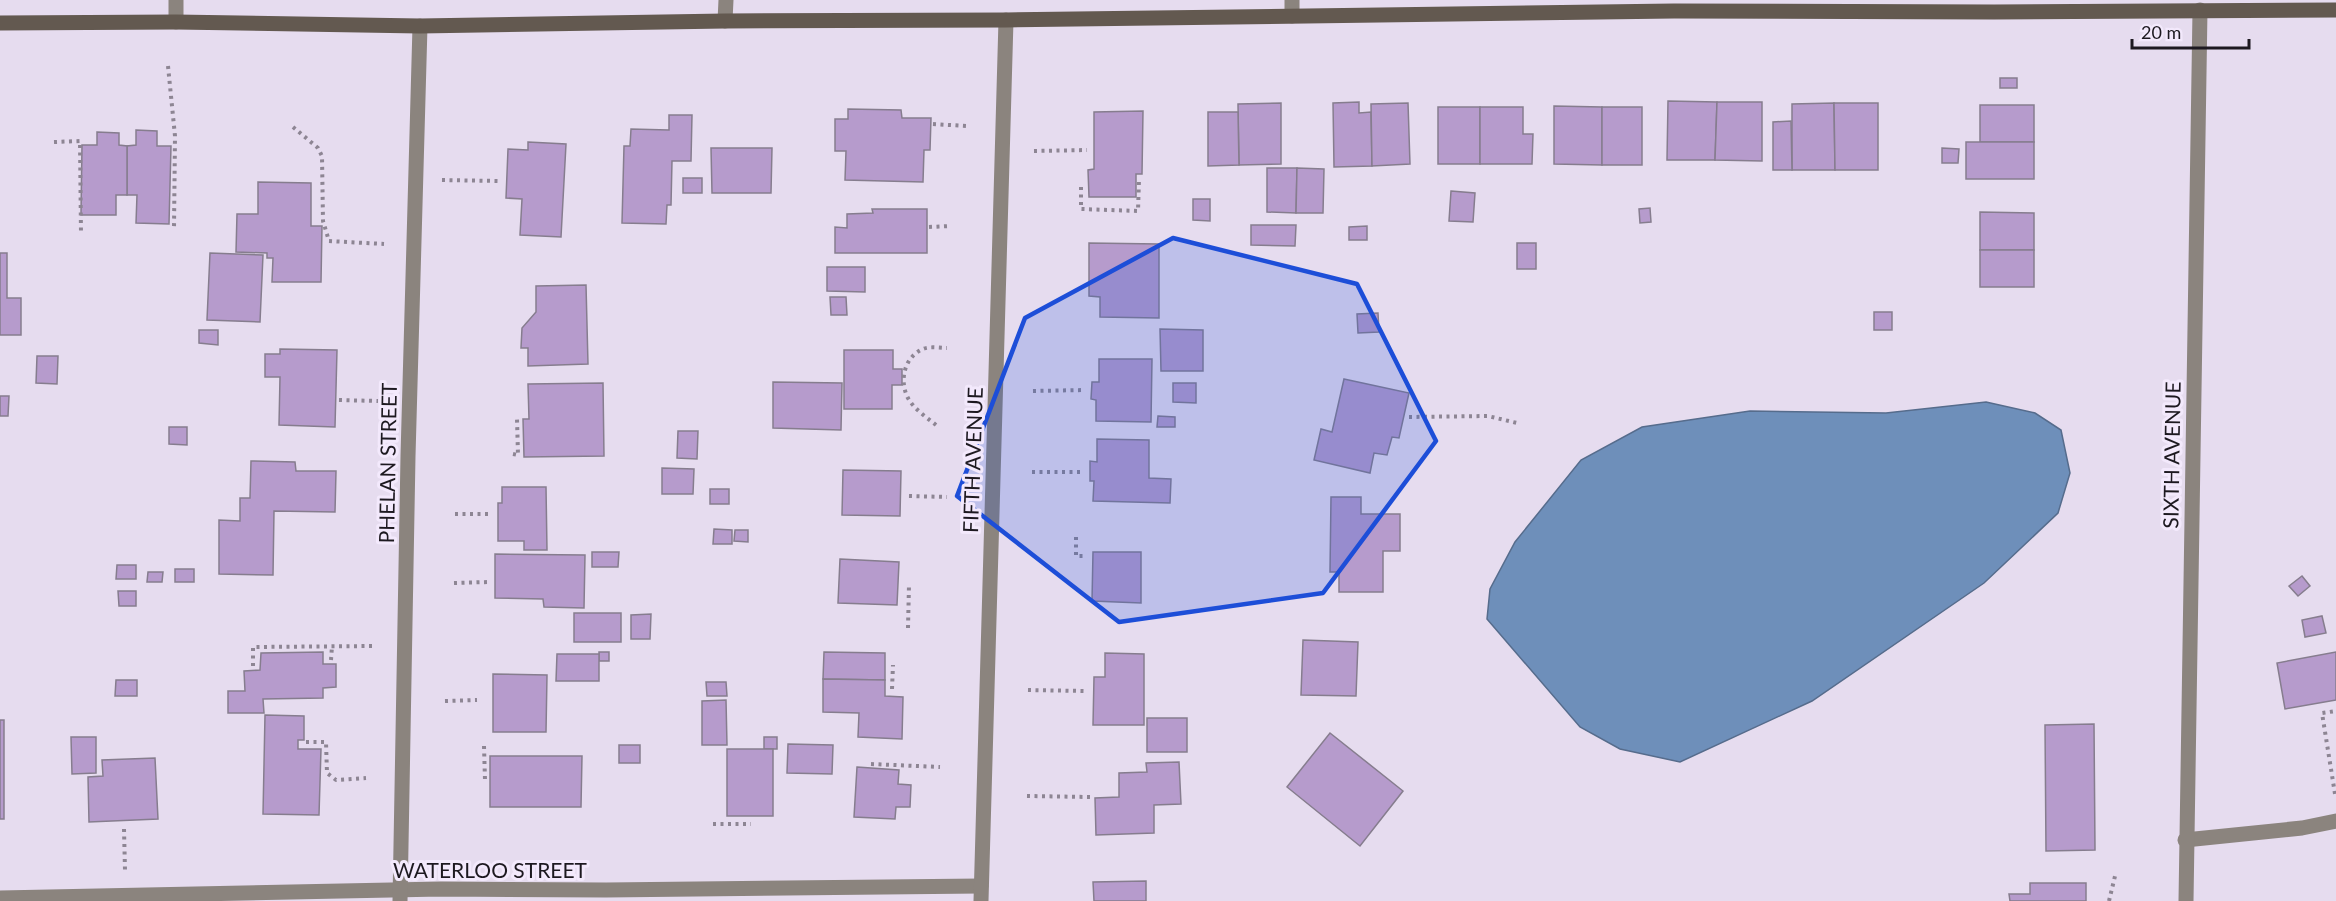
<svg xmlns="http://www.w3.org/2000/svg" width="2336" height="901" font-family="Lato,sans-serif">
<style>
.water{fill:#6e8fba;stroke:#566c8c;stroke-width:1.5}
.building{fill:#b69bcc;stroke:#867d8e;stroke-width:1.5}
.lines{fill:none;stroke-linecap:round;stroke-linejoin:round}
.path{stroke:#8d8593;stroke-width:4;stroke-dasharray:3 4.5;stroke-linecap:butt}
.minor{stroke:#8b847e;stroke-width:15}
.secondary{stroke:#635950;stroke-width:15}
.marked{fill:#1d4ed8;fill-opacity:0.2;stroke:#1d4ed8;stroke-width:4.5;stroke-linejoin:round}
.labels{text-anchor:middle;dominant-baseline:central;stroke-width:6;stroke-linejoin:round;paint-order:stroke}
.street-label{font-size:21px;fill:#1d1920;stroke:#f3e9fc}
</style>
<rect width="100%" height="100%" fill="#e6dcef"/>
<!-- water -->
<polygon class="water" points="1986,402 2035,413 2061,430 2070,473 2058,513 1984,583 1812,701 1680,762 1620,749 1580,727 1487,619 1490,589 1515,542 1581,460 1642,427 1750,411 1886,413"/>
<!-- building -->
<g class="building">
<rect x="2000" y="78" width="17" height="10"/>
<polygon points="1668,101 1717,102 1715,160 1667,160"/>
<polygon points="1359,102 1359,113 1371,112 1372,166 1334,167 1333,103"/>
<polygon points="1717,102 1762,102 1762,161 1715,160"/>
<polygon points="1281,103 1281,164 1239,165 1238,104"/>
<polygon points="1408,103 1410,164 1372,166 1371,104"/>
<polygon points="1834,103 1835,170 1792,170 1792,104"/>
<polygon points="1834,103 1878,103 1878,170 1835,170"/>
<rect x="1980" y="105" width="54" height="37"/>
<polygon points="1554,106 1602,107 1602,165 1554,164"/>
<rect x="1438" y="107" width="42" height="57"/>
<polygon points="1480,107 1523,107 1523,134 1533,134 1532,164 1480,164"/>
<rect x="1602" y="107" width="40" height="58"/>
<polygon points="848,109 901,110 902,118 931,118 930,150 924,150 923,182 845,180 846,151 835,151 835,119 848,119"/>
<polygon points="1143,111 1142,174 1136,174 1136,197 1089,197 1088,170 1094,169 1094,112"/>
<polygon points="1208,112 1238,112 1239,165 1208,166"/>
<polygon points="669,115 692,115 691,161 672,161 671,205 667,205 666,224 622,223 624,146 630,146 631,129 669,130"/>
<polygon points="1791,121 1792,170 1773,170 1773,122"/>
<polygon points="136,130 157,131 157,146 171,146 169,224 136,223 137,195 127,195 127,146 136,145"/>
<polygon points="97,132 119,133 119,145 127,146 127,195 116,195 116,215 81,215 82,145 97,145"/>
<polygon points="528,142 566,144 561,237 520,235 522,199 506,198 508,149 528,150"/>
<rect x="1966" y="142" width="68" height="37"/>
<polygon points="711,148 772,148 771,193 712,193"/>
<polygon points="1942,148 1959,149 1958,163 1942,163"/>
<polygon points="1267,168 1297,168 1296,213 1267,212"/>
<polygon points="1297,168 1324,169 1323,213 1296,213"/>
<rect x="683" y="178" width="19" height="15"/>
<polygon points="258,182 311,183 311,226 322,226 321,282 272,282 273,258 267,258 267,253 236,252 237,214 258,214"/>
<polygon points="1451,191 1475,193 1473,222 1449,221"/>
<polygon points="1193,199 1210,199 1210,221 1193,220"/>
<polygon points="1650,208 1651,222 1640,223 1639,209"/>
<polygon points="872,209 927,209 927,253 835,253 835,227 847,228 847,214 873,213"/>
<polygon points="1980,212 2034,213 2034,250 1980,250"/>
<polygon points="1251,225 1296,225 1295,246 1251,245"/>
<polygon points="1367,226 1367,240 1349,240 1349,227"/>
<polygon points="1089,243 1159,244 1159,318 1100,317 1100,297 1089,296"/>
<rect x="1517" y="243" width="19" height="26"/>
<rect x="1980" y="250" width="54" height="37"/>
<polygon points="0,253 7,253 7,298 21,298 21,335 0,335"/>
<polygon points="210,253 263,255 260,322 207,320"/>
<polygon points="827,267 865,267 865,292 827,291"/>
<polygon points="586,285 588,364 528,366 528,348 521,348 522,328 536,312 536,286"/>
<polygon points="830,297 846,297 847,315 831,315"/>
<rect x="1874" y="312" width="18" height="18"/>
<polygon points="1378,313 1379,332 1358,333 1357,314"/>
<polygon points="1160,329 1203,330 1203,371 1161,371"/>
<polygon points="199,330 218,330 218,345 199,343"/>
<polygon points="280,349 337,350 335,427 279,425 280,377 265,377 265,354 280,354"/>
<polygon points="844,350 893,350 893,369 902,369 902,385 892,385 892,409 844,409"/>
<polygon points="37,356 58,356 57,384 36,383"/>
<polygon points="1099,359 1152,359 1151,422 1096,421 1096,400 1091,399 1092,382 1099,382"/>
<polygon points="1344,379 1409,393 1399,438 1392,437 1387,455 1374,453 1370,473 1314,460 1321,429 1332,432"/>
<polygon points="773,382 842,383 841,430 773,428"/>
<polygon points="603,383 604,456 524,457 523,419 529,419 528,384"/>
<polygon points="1173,383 1196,383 1196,403 1173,402"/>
<polygon points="0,396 9,396 8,416 0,416"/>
<polygon points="1158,416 1175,417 1175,427 1157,427"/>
<polygon points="169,427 187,427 187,445 169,444"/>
<polygon points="678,431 698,431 697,459 677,458"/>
<polygon points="1097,439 1149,440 1149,478 1171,479 1170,503 1093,501 1094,481 1090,481 1090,461 1097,462"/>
<polygon points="251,461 295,462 296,471 336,471 335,512 274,511 273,575 219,574 219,520 240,521 240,498 250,498"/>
<polygon points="662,468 694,469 693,494 662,494"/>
<polygon points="843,470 901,471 900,516 842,515"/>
<polygon points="502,487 546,487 547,550 524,550 524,541 498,541 498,503 502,503"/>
<rect x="710" y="489" width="19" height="15"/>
<polygon points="1331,497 1361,497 1361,514 1400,514 1400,551 1383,551 1383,592 1339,592 1339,572 1330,572"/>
<polygon points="714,529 732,530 732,544 713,544"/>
<polygon points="735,530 748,530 748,542 734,541"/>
<polygon points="592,552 619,552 618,567 592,567"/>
<polygon points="1093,552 1141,552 1141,603 1092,601"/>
<polygon points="495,554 585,555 584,608 544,607 543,599 495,598"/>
<polygon points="840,559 899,562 897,605 838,603"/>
<polygon points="117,565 136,565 136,579 116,579"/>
<rect x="175" y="569" width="19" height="13"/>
<polygon points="148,572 163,572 162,582 147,582"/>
<polygon points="2302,576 2310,586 2298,596 2289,586"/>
<polygon points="118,591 136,591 136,606 119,606"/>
<rect x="574" y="613" width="47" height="29"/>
<polygon points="651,614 650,639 631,639 631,615"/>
<polygon points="2322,616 2326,633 2305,637 2302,620"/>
<polygon points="1303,640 1358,642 1356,696 1301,695"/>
<polygon points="323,652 323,664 336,664 336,687 323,688 323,698 263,699 264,713 228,713 228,691 245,691 244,671 260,670 261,653"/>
<rect x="599" y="652" width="10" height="9"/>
<polygon points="824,652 885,653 885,680 823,679"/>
<polygon points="2336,652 2336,700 2285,709 2277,663"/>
<polygon points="1105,653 1144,654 1144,725 1093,725 1094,677 1105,677"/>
<polygon points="557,654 599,654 599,681 556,681"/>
<polygon points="493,674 547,675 546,732 493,732"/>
<polygon points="823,679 885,680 885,696 903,697 902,739 858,737 859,713 823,712"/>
<polygon points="116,680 137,680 137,696 115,696"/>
<polygon points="706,682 726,682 727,696 707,696"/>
<polygon points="726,700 727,745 702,745 702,701"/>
<polygon points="265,715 304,716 304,740 298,740 298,749 321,749 319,815 263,814"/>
<rect x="1147" y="718" width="40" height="34"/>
<rect x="0" y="720" width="4" height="99"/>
<polygon points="2094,724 2095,850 2046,851 2045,725"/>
<polygon points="1330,733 1403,791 1360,846 1287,787"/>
<polygon points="71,737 96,737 96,773 72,774"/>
<rect x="764" y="737" width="13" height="12"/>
<polygon points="788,744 833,745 832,774 787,773"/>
<rect x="619" y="745" width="21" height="18"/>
<rect x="727" y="749" width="46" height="67"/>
<polygon points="490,756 582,756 581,807 490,807"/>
<polygon points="155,758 158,819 89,822 88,777 103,776 102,760"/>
<polygon points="1179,762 1181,804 1154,805 1154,833 1096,835 1095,798 1119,797 1119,773 1147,772 1146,763"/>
<polygon points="857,767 899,770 898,784 911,785 910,807 896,807 895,819 854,817"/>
<polygon points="1146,881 1146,901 1094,901 1093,882"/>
<polygon points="2030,883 2086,883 2086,901 2010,901 2009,894 2030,894"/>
</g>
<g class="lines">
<!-- path -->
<g class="path">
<polyline points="168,66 175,136 174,228"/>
<polyline points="933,124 966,126"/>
<polyline points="293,127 318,148 322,156 323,221 329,241 384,244"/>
<polyline points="54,142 80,141 81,235"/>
<polyline points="1034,151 1087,150"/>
<polyline points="442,180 499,181"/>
<polyline points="1081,187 1081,209 1138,211 1139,179"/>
<polyline points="929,227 950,226"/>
<polyline points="1033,391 1085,390"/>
<polyline points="339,400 378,401"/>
<polyline points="1409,417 1488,416 1517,423"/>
<path d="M936,425C926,417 914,409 908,398C899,381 904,357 923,349C930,346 939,348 947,348"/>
<polyline points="513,454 518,455 517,419"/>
<polyline points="1032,472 1082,472"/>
<polyline points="909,496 947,497"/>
<polyline points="455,514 492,514"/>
<polyline points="1076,537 1076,556 1086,556"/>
<polyline points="454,583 489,582"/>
<polyline points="908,628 909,585"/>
<polyline points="331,660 332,646"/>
<polyline points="253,666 253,647 375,646"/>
<polyline points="892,689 893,665"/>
<polyline points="1028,690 1084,691"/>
<polyline points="445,701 477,700"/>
<polyline points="306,742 326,742 327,773 336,780 366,778"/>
<polyline points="484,746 485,780"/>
<polyline points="871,764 940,767"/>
<polyline points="2335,794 2322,713 2336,711"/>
<polyline points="1027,796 1090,797"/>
<polyline points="713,824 751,824"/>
<polyline points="124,829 125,870"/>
<polyline points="2109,901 2116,872"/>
</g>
<!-- minor -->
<g class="minor">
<polyline points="1292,0 1292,16"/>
<polyline points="725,21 726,0"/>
<polyline points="176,22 176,0"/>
<polyline points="2185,840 2302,828 2336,821"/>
<polyline points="0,898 441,889 606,890 981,886"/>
<polyline points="400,901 408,456 420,26"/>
<polyline points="981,901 1006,20"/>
<polyline points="2186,901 2200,10"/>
</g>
<!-- secondary -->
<polyline class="secondary" points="0,23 176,22 420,26 725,21 1006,20 1674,11 1994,12 2336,10"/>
</g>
<!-- marked area -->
<path class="marked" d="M1173,238L1357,284L1436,441L1323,593L1119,622L957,496L1025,318Z"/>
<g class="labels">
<!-- street labels -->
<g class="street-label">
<text transform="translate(2171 455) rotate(-89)">SIXTH AVENUE</text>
<text transform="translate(972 460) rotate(-88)">FIFTH AVENUE</text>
<text transform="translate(387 463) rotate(-89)">PHELAN STREET</text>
<text x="490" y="869">WATERLOO STREET</text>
</g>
</g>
<!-- scale -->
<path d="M2132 39v9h117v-9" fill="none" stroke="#1d1920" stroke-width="3"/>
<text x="2141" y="39" font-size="18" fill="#1d1920" stroke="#f3e9fc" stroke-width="4.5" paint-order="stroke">20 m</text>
</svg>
